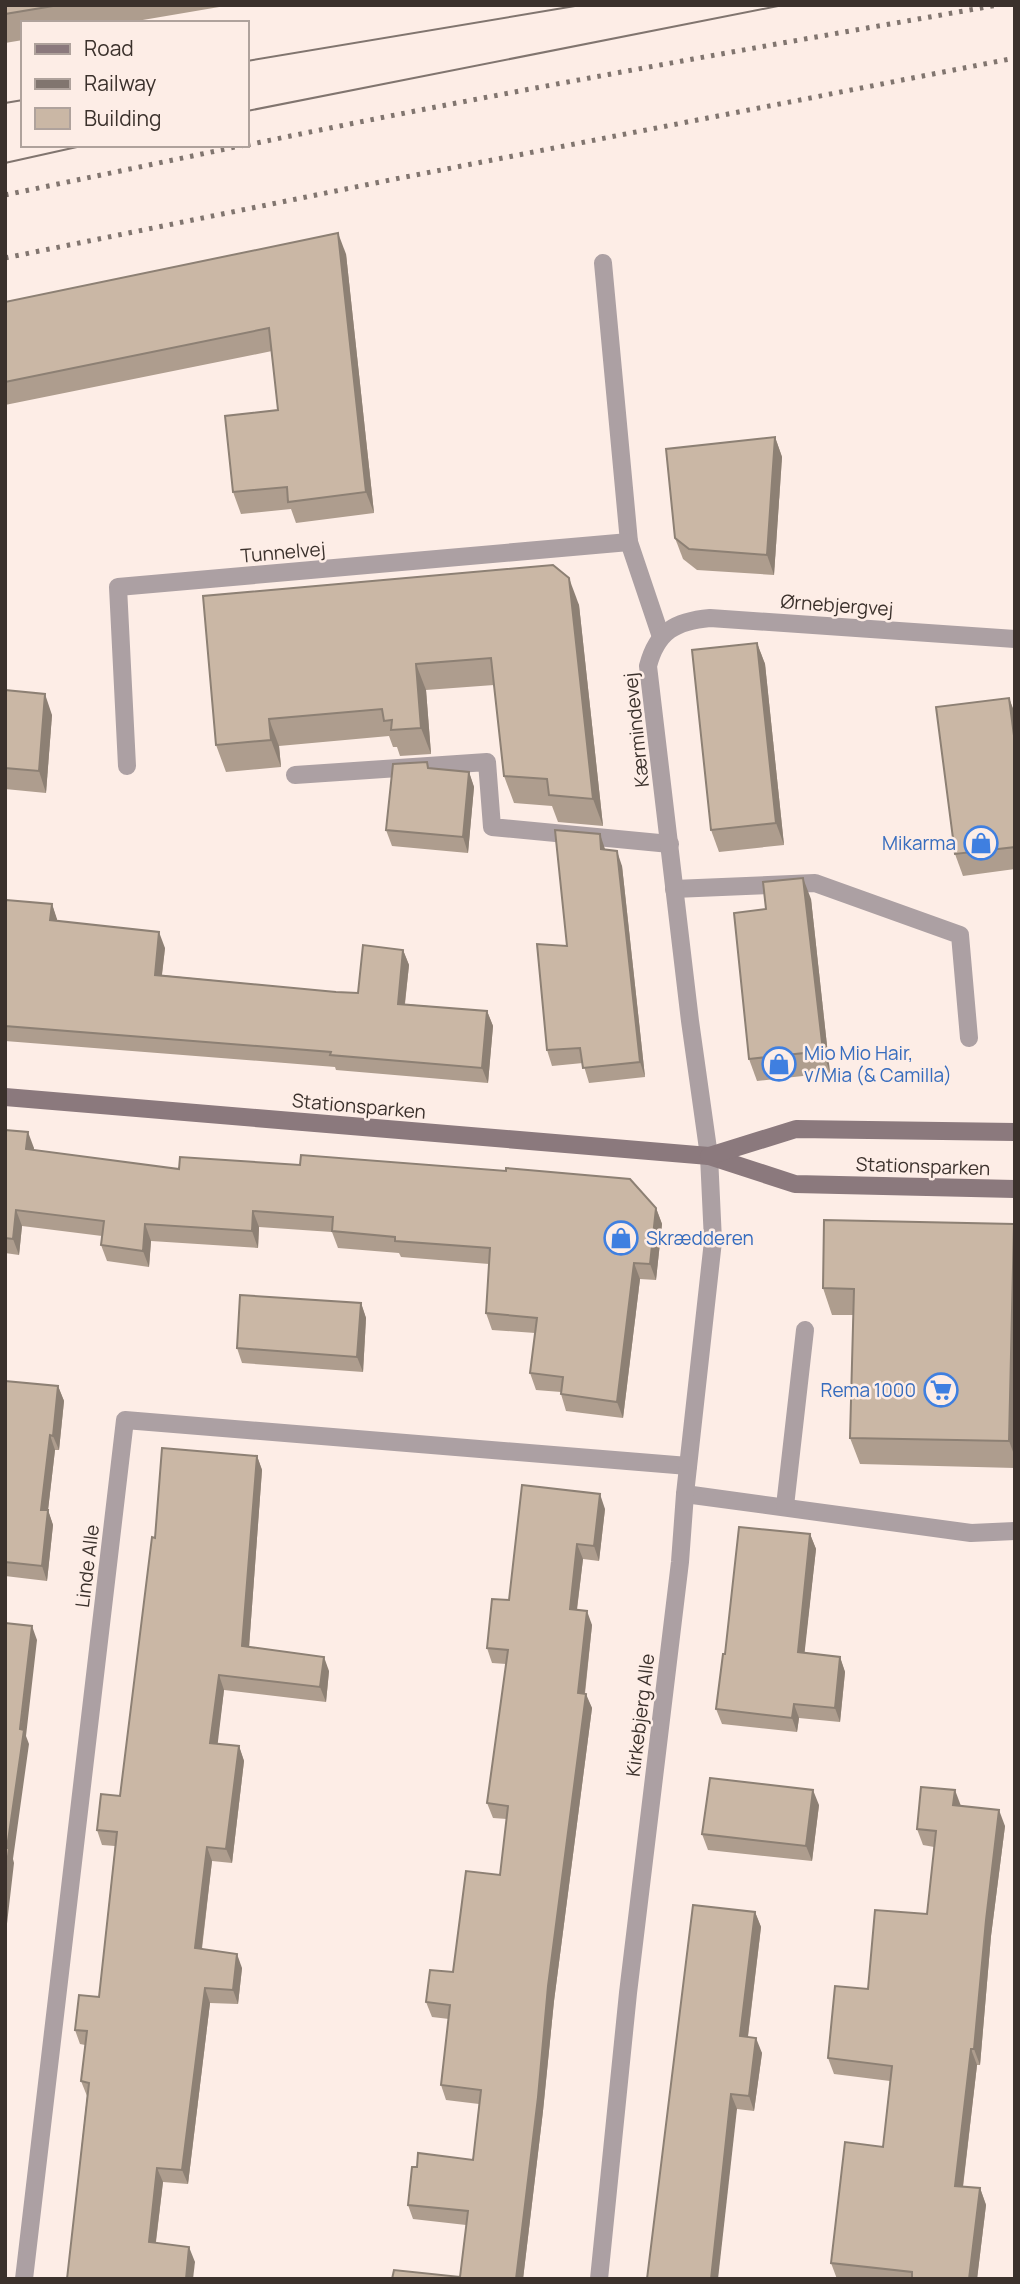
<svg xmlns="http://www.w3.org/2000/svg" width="1020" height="2284" font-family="Manrope,sans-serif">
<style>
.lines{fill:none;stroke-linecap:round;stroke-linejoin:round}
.lane{stroke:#aca0a3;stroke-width:18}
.street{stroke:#aca0a3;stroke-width:18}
.secondary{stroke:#8b797d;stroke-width:18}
.tram{stroke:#81756f;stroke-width:2}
.rail{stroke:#81756f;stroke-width:5;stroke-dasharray:3.5 7;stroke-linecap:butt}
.wall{fill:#ae9d8e}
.shaded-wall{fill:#8d8074}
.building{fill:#cab7a5;stroke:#8d8074;stroke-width:2}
.labels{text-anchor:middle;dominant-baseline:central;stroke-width:5;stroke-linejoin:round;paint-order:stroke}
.street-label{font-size:19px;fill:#3b312c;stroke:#fdede6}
.shop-label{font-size:19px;fill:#366cbe;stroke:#fdede6;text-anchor:end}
</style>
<rect width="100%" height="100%" fill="#fdede6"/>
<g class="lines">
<!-- lane -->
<g class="lane">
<polyline points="295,775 487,762 492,827 670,844"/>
<polyline points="674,889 815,883 960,935 969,1038"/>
<polyline points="685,1494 971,1533 1015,1531"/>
<polyline points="785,1506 805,1330"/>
</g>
<!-- street -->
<g class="street">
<polyline points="603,263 629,542 661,637"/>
<polyline points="127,766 118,587 629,542"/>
<polyline points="24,2279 125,1420 688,1466"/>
<path d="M599,2279L628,1993L680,1562L685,1494L713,1241L709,1156L690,1021L648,666C657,631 676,621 710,618L1015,639"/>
</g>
<!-- secondary -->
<g class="secondary">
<polyline points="5,1097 709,1156 795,1184 1015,1189"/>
<polyline points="709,1156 796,1129 1015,1132"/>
</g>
<!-- tram -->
<g class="tram">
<polyline points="247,61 581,5"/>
<polyline points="5,103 23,100"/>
<polyline points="247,111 783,5"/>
<polyline points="5,163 86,145"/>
</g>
<!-- rail -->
<g class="rail">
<path d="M247,145C496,93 747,49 998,5"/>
<polyline points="5,195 245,145"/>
<polyline points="5,258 390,180 1015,58"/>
</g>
</g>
<!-- wall -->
<g class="wall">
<polygon points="5,5 231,5 125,23 23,23 23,40 5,43"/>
<polygon points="346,254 374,513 296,523 291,509 241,514 233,492 278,410 272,351 5,405 5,302"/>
<polygon points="775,437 782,457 774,575 697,570 683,559 675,538"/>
<polygon points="553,565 579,605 603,826 558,822 552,806 514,803 504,776 494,685 426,690 431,754 400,756 397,747 393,747 389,736 279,746 281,767 226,772 216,745"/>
<polygon points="757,643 765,664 784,845 719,852 711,830"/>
<polygon points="5,690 52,715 46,793 5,789"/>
<polygon points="1009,698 1015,714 1015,869 963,876 955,854"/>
<polygon points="427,762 429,768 469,772 474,787 468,853 392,846 386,830"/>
<polygon points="605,850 622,866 645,1077 589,1083 583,1063 552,1066 547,1050 567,946"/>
<polygon points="811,899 830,1073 757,1081 749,1059 766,909"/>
<polygon points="52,904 57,921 165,948 162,975 336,992 358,993 403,950 409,965 405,1004 487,1011 493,1026 488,1083 336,1070 335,1067 5,1041 5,909"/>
<polygon points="5,1130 34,1148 33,1150 179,1169 656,1208 662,1224 656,1280 640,1279 623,1418 566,1411 561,1394 561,1392 536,1390 530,1373 535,1333 492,1330 486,1313 489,1264 401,1257 399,1253 338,1248 332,1232 259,1227 258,1248 151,1241 149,1267 107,1261 101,1245 102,1236 22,1226 19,1255 5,1253"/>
<polygon points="1014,1224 1015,1226 1015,1468 860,1464 850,1438 853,1315 832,1315 823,1288"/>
<polygon points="361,1303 366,1318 363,1372 242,1363 237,1348"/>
<polygon points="5,1381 58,1386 64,1401 59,1450 55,1450 48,1510 53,1525 47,1581 5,1576"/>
<polygon points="257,1456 262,1470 249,1647 329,1671 326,1702 224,1690 217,1744 239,1746 244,1761 232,1863 212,1861 202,1949 242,1968 238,2004 210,2003 188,2184 163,2182 156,2242 195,2262 67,2279 87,2096 81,2081 85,2045 80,2044 75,2030 99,1997 115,1846 102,1845 97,1830 120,1796 155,1538"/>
<polygon points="605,1509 599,1561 583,1559 577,1610 592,1625 585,1694 592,1708 554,2001 543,2111 523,2279 392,2279 460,2277 466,2225 413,2219 408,2205 417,2167 473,2160 479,2104 446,2100 441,2085 449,2019 432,2017 426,2002 453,1972 500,1875 507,1819 493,1818 487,1803 506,1664 492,1663 487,1648 509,1600"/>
<polygon points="810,1534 816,1549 804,1653 840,1657 845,1672 840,1722 799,1718 797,1732 722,1724 716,1709 725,1654"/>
<polygon points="819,1805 812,1861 708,1850 702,1834"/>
<polygon points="961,1806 1005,1826 991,1936 980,2065 977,2065 963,2187 980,2188 986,2205 977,2279 837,2279 831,2263 883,2147 890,2081 834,2074 828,2058 868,1989 927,1914 934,1847 923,1845 917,1829"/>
<polygon points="755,1912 761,1927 748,2037 762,2053 754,2111 737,2109 647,2279"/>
</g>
<!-- shaded-wall -->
<g class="shaded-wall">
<polygon points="338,233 346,254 374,513 366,492"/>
<polygon points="775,437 782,457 774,575 767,555"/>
<polygon points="569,578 579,605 603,826 593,799"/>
<polygon points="757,643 765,664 784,845 776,823"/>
<polygon points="416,664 426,690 431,754 421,728"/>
<polygon points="45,694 52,715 46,793 39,771"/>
<polygon points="1009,698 1015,714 1015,743"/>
<polygon points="269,719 279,746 281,767 271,740"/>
<polygon points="469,772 474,787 468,853 463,837"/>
<polygon points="600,834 605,849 601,849"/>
<polygon points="617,851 622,866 645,1077 640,1062"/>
<polygon points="803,878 811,899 830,1073 823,1051"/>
<polygon points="52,904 57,919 56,935 50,920"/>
<polygon points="159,932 165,948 160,990 155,975"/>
<polygon points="403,950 409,965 403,1019 398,1004"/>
<polygon points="487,1011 493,1026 488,1083 482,1068"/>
<polygon points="28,1132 34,1148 32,1165 26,1149"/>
<polygon points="656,1208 662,1224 656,1280 650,1264"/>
<polygon points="16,1210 22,1226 19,1255 13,1239"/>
<polygon points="253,1211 259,1227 258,1248 252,1231"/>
<polygon points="145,1224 151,1241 149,1267 143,1251"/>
<polygon points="1014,1224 1015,1226 1015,1457 1009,1441"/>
<polygon points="634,1263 640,1279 623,1418 617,1402"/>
<polygon points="361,1303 366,1318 363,1372 357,1357"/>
<polygon points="58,1386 64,1401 59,1450 53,1436"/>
<polygon points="50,1435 55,1450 48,1510 53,1525 47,1581 42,1566 41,1510"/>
<polygon points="257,1456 262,1470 248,1661 242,1646"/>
<polygon points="600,1494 605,1509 599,1561 594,1546"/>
<polygon points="810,1534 816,1549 803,1667 798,1652"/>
<polygon points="577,1544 583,1559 575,1624 570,1609"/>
<polygon points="587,1611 592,1625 583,1708 578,1693"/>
<polygon points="32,1626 37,1640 26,1736 29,1744 13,1859 14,1863 5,1941 5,1881 7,1848"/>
<polygon points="324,1657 329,1671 326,1702 320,1687"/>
<polygon points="840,1657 845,1672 840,1722 835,1708"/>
<polygon points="219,1675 224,1690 216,1758 210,1743"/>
<polygon points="586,1694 592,1708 554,2001 543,2111 523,2279 516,2279 548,1986"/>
<polygon points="794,1704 799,1718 797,1732 792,1718"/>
<polygon points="239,1746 244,1761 232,1863 226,1849"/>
<polygon points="813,1790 819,1805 812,1861 806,1846"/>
<polygon points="955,1790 961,1806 953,1805"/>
<polygon points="999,1810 1005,1826 991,1936 980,2065 974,2049 986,1920"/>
<polygon points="207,1847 212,1861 200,1962 195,1948"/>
<polygon points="755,1912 761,1927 746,2051 740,2036"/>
<polygon points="237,1954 242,1968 238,2004 233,1990"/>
<polygon points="205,1988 210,2003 188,2184 182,2170"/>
<polygon points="756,2038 762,2053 754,2111 749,2096"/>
<polygon points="971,2049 977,2065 961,2202 955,2186"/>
<polygon points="731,2094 737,2109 718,2279 711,2279"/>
<polygon points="157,2168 163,2182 154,2256 149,2242"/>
<polygon points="980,2188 986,2205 977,2279 969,2279"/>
<polygon points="189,2247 195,2262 193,2279 186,2279"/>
</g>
<!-- building -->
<g class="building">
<polygon points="5,5 59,5 5,14"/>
<polygon points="338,233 366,492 288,502 287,487 233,492 225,416 278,410 269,328 5,382 5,302"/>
<polygon points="775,437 767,555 689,549 675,538 666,449"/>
<polygon points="553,565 569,578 593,799 549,795 547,779 504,776 491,658 416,664 421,728 391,730 392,720 384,721 382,709 269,719 271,740 216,745 203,596"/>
<polygon points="757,643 776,823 711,830 692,650"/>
<polygon points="5,690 45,694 39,771 5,768"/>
<polygon points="1009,698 1015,743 1015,847 955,854 936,707"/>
<polygon points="427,762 428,768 469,772 463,837 386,830 393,764"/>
<polygon points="555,830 600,834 601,849 617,851 640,1062 583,1068 580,1048 547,1050 537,944 567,946"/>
<polygon points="803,878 823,1051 749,1059 734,913 766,909 763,882"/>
<polygon points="6,900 52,904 50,920 159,932 155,975 336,992 358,993 363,945 403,950 398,1004 487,1011 482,1068 330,1055 331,1052 5,1026"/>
<polygon points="5,1130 28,1132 26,1149 179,1169 180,1157 300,1165 301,1155 506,1171 506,1168 630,1179 656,1208 650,1264 634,1263 617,1402 561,1394 563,1377 530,1373 537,1318 486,1313 490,1248 395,1241 395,1237 332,1231 333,1217 253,1211 252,1231 145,1224 143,1251 101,1245 104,1221 16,1210 13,1239 5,1238"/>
<polygon points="824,1220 1014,1224 1009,1441 850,1438 854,1289 823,1288"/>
<polygon points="240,1295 361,1303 357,1357 237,1348"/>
<polygon points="5,1381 58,1386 53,1436 50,1435 41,1510 48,1510 42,1566 5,1562"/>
<polygon points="162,1448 257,1456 242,1646 324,1657 320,1687 219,1675 210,1743 239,1746 226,1849 207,1847 195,1948 237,1954 233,1990 205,1988 182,2170 157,2168 149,2242 189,2247 186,2279 67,2279 89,2083 81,2081 87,2031 75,2030 79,1995 99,1997 117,1832 97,1830 101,1794 120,1796 152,1537 155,1538"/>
<polygon points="522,1485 600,1494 594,1546 577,1544 570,1609 587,1611 578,1693 586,1694 548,1986 538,2097 516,2279 392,2279 394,2270 460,2277 468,2211 408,2205 412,2167 417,2167 418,2153 473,2160 481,2090 441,2085 450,2005 426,2002 430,1970 453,1972 466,1871 500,1875 508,1806 487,1803 508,1650 487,1648 492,1599 509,1600"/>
<polygon points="739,1527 810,1534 798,1652 840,1657 835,1708 794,1704 792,1718 716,1709 723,1654 725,1654"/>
<polygon points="5,1623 32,1626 20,1729 24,1730 7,1848 9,1848 5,1881"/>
<polygon points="710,1778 813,1790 806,1846 702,1834"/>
<polygon points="921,1787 955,1790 953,1805 999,1810 986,1920 974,2049 971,2049 955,2186 980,2188 969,2279 912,2279 912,2272 831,2263 845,2142 883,2147 892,2066 828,2058 835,1986 868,1989 875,1910 927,1914 936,1831 917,1829"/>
<polygon points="693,1905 755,1912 740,2036 756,2038 749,2096 731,2094 711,2279 647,2279"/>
</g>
<!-- icons -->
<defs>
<symbol id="shop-ring" viewBox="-11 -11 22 22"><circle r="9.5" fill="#fdede6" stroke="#3f7fe0" stroke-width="1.5"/><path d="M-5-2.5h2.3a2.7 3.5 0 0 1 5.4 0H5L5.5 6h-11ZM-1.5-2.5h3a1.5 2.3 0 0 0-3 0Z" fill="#3f7fe0"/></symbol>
<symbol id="supermarket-ring" viewBox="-11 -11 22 22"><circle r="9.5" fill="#fdede6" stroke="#3f7fe0" stroke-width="1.5"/><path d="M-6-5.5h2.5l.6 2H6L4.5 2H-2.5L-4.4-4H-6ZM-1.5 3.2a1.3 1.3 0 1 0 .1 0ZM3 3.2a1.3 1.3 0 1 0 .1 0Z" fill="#3f7fe0"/></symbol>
</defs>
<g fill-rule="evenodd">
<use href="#shop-ring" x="962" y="824" width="38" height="38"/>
<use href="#shop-ring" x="760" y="1045" width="38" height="38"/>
<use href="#shop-ring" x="602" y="1219" width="38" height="38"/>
<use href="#supermarket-ring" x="922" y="1371" width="38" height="38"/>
</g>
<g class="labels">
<!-- street labels -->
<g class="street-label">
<text transform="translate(283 552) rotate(-5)">Tunnelvej</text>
<text transform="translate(837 605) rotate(4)">Ørnebjergvej</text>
<text transform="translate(636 730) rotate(-96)">Kærmindevej</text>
<text transform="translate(359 1106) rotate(5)">Stationsparken</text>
<text transform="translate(923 1166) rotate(2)">Stationsparken</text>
<text transform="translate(87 1566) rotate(-83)">Linde Alle</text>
<text transform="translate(640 1715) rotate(-83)">Kirkebjerg Alle</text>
</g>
<!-- shop labels -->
<g class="shop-label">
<text x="956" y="843">Mikarma</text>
<text x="804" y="1053" text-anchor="start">Mio Mio Hair,<tspan x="804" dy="22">v/Mia (&amp; Camilla)</tspan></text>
<text x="646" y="1238" text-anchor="start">Skrædderen</text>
<text x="916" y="1390">Rema 1000</text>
</g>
</g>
<!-- border -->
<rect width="1020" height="2284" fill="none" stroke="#3b312c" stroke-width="14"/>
<!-- legend -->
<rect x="21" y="21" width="228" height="126" fill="#fdede6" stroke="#afa29c" stroke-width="2"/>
<rect x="35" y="44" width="35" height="10" fill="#8b797d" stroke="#afa29c" stroke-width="2"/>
<text x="84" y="56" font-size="21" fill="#3b312c">Road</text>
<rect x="35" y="79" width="35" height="10" fill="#81756f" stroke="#afa29c" stroke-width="2"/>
<text x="84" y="91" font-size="21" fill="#3b312c">Railway</text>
<rect x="35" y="108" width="35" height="21" fill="#cab7a5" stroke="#afa29c" stroke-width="2"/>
<text x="84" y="126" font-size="21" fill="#3b312c">Building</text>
</svg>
